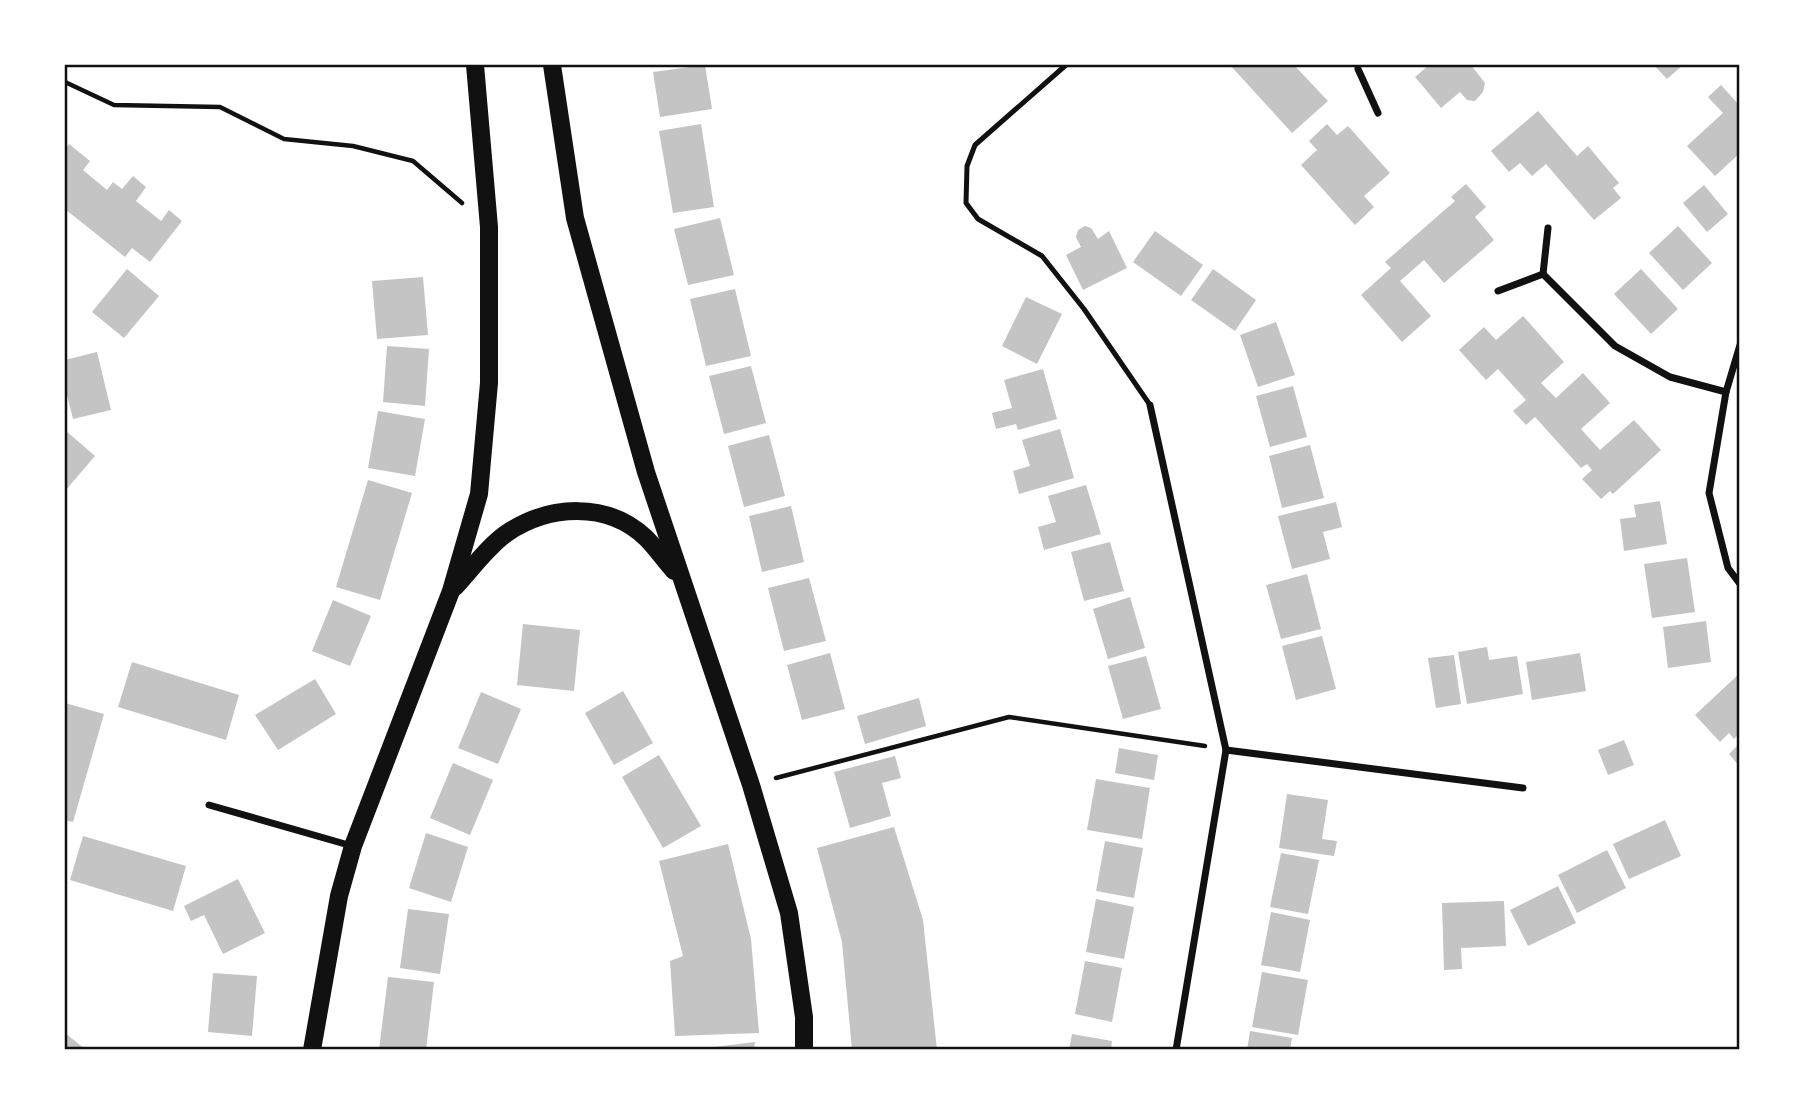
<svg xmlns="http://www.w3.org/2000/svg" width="1805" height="1115" font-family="Jost,sans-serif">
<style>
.building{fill:#c4c4c4}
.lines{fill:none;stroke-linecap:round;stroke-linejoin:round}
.path{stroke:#111;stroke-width:4.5}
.service{stroke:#111;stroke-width:5}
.minor{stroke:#111;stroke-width:7}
.primary{stroke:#111;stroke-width:18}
.neatline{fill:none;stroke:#111;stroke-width:2.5}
</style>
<rect width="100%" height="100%" fill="#fff"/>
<!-- building -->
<g class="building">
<polygon points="705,65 712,109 660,117 653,72"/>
<polygon points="1230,65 1294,65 1328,101 1292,133"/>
<polygon points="1429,65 1471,65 1485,83 1483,92 1475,101 1467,100 1460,92 1441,108 1415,77"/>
<polygon points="1654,65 1683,65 1667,79"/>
<polygon points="1721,85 1740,106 1737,115 1740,118 1740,153 1715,176 1687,146 1723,113 1708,97"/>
<polygon points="1538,111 1577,156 1588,146 1619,183 1613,188 1621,198 1594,220 1546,164 1532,176 1520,163 1509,172 1491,151"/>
<polygon points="701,124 714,207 673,213 659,131"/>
<polygon points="1327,124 1337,135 1348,126 1390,173 1364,196 1374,207 1355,225 1301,165 1317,150 1309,141"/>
<polygon points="69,144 90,161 83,170 107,190 113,182 122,189 133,176 146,187 136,201 161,221 169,210 182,221 150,262 132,248 125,257 65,209 65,150"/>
<polygon points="1466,184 1486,207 1475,217 1494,240 1444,283 1424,260 1400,281 1431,316 1402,342 1361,295 1391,268 1385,262 1455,201 1451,197"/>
<polygon points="1704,185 1728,214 1707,232 1683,203"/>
<polygon points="720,218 734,275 688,285 674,229"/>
<polygon points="1085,226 1091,228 1098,239 1109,231 1127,268 1083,290 1066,255 1081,247 1076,237 1078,230"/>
<polygon points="1678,226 1712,263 1683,290 1649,253"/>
<polygon points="1155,231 1203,265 1181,296 1133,262"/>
<polygon points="127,269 159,296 124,338 92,312"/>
<polygon points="1213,269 1256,300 1235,331 1191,300"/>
<polygon points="1641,269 1678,309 1651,334 1614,294"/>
<polygon points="423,277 428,335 377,339 372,281"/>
<polygon points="735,289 751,356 706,366 690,299"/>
<polygon points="1026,297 1062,314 1037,364 1002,346"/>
<polygon points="1523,316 1564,362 1541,383 1556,398 1583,373 1610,403 1581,429 1600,450 1634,420 1661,450 1613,494 1610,491 1601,499 1582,479 1592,470 1587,464 1581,468 1535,417 1526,425 1513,411 1526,400 1498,369 1486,380 1459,350 1484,327 1496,340"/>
<polygon points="1276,322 1295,375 1258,387 1240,335"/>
<polygon points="387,346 429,349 425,406 383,402"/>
<polygon points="97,352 111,410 73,419 65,387 65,360"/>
<polygon points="751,366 766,423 724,434 709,376"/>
<polygon points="1043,369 1057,419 1018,430 1016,424 996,429 992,413 1012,408 1004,380"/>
<polygon points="1293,386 1307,437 1270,447 1256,396"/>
<polygon points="378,411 425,419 415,476 368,468"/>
<polygon points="1060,429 1074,478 1019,494 1013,471 1030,466 1022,440"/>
<polygon points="65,430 95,456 65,491"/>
<polygon points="769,435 785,496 744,507 728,446"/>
<polygon points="1310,445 1324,498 1282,508 1269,456"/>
<polygon points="368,480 412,493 380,600 336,587"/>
<polygon points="1086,485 1101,534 1044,550 1038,527 1056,522 1048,496"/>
<polygon points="1660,501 1667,544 1624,551 1620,519 1636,517 1634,505"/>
<polygon points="1336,502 1342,527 1323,532 1330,559 1292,569 1278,516"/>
<polygon points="791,506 804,562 762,572 749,516"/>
<polygon points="1110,542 1124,591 1084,601 1071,552"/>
<polygon points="1687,558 1695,612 1652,618 1644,564"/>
<polygon points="1307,574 1321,629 1281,639 1266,585"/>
<polygon points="809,578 826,641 784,651 768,588"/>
<polygon points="1130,597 1145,648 1108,659 1093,609"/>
<polygon points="333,600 371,616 350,666 312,651"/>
<polygon points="1706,621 1711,662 1668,668 1663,627"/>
<polygon points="523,624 580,630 574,691 517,685"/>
<polygon points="1322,636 1336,689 1296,700 1282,646"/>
<polygon points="1487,647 1489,660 1517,656 1523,694 1467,704 1458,652"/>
<polygon points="830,653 845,709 802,720 787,665"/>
<polygon points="1580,653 1586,691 1532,700 1526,662"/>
<polygon points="1454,655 1461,704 1436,708 1428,658"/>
<polygon points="1146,656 1161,709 1123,719 1108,666"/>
<polygon points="132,662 239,695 226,740 118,707"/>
<polygon points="1740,673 1740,733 1734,739 1729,733 1720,742 1695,715"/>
<polygon points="315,679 336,714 278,750 255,715"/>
<polygon points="623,691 653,743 614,765 585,713"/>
<polygon points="481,692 521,709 498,764 458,748"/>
<polygon points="919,698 926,726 865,744 857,716"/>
<polygon points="65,703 104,714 73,822 65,820"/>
<polygon points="1624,740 1634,765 1608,775 1598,750"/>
<polygon points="1740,743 1740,767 1729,754"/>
<polygon points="1119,748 1158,755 1154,780 1115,773"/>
<polygon points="659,755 701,826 663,848 622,777"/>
<polygon points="895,756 901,778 882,783 891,816 850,828 834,772"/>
<polygon points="453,763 493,780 470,835 430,818"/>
<polygon points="1096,779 1150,788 1142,839 1087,830"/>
<polygon points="1287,794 1328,800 1322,839 1337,841 1334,856 1279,848"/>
<polygon points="1665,820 1681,856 1629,879 1613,844"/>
<polygon points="894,827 923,920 937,1050 852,1050 842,942 817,848"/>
<polygon points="426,833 468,847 451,902 409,888"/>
<polygon points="83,836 186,866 173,911 70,880"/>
<polygon points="1105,841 1143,848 1134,898 1096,891"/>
<polygon points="728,844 751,939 759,1033 675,1036 670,961 683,956 659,861"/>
<polygon points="1607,850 1626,888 1577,913 1558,875"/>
<polygon points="1281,853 1319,860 1308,914 1270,907"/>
<polygon points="238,879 265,933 223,954 204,915 191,921 184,906"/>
<polygon points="1558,886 1576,923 1528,946 1510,910"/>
<polygon points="1096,899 1134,907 1124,959 1086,952"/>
<polygon points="1504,901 1506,946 1461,948 1462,969 1444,970 1442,903"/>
<polygon points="408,909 449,914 440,974 400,968"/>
<polygon points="1271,912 1310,920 1300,972 1261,965"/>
<polygon points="1085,961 1122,968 1112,1022 1075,1014"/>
<polygon points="1262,972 1308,980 1298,1035 1252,1027"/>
<polygon points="213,973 257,976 252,1036 208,1032"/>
<polygon points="388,977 434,982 426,1050 379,1050"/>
<polygon points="1250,1031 1292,1038 1290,1050 1247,1050"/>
<polygon points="65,1033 75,1041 86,1050 65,1050"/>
<polygon points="1072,1034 1112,1041 1111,1050 1069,1050"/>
<polygon points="755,1042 754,1050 698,1050 698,1049"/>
</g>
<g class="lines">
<!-- path -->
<g class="path">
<polyline points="65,82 114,105 220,107 284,139 353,146 413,161 462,203"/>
<polyline points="776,778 1009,717 1205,746"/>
</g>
<!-- service -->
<polyline class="service" points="1066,65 975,145 967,166 966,203 978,219 1042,256 1084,309 1150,405"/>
<!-- minor -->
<g class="minor">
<polyline points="1358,69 1378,113"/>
<polyline points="1543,274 1548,228"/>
<polyline points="1498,291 1543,274 1615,346 1670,377 1726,392"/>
<polyline points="1740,345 1726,392 1709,493 1728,568 1740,584"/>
<polyline points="1150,405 1226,750 1176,1050"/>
<polyline points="1226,750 1523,788"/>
<polyline points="209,805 352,846"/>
</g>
<!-- primary -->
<g class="primary">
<polyline points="552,65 575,218 646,472 751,785 789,913 804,1017 804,1050"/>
<path d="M455,587C471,570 488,546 507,533C549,505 607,501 646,538C656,548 665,561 674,571"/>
<polyline points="312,1050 339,896 353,846 451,591 479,494 489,383 489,227 475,65"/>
</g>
</g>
<!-- border -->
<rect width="1805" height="1115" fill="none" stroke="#ffffff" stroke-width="133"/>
<rect x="66" y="66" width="1672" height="982" class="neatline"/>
</svg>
